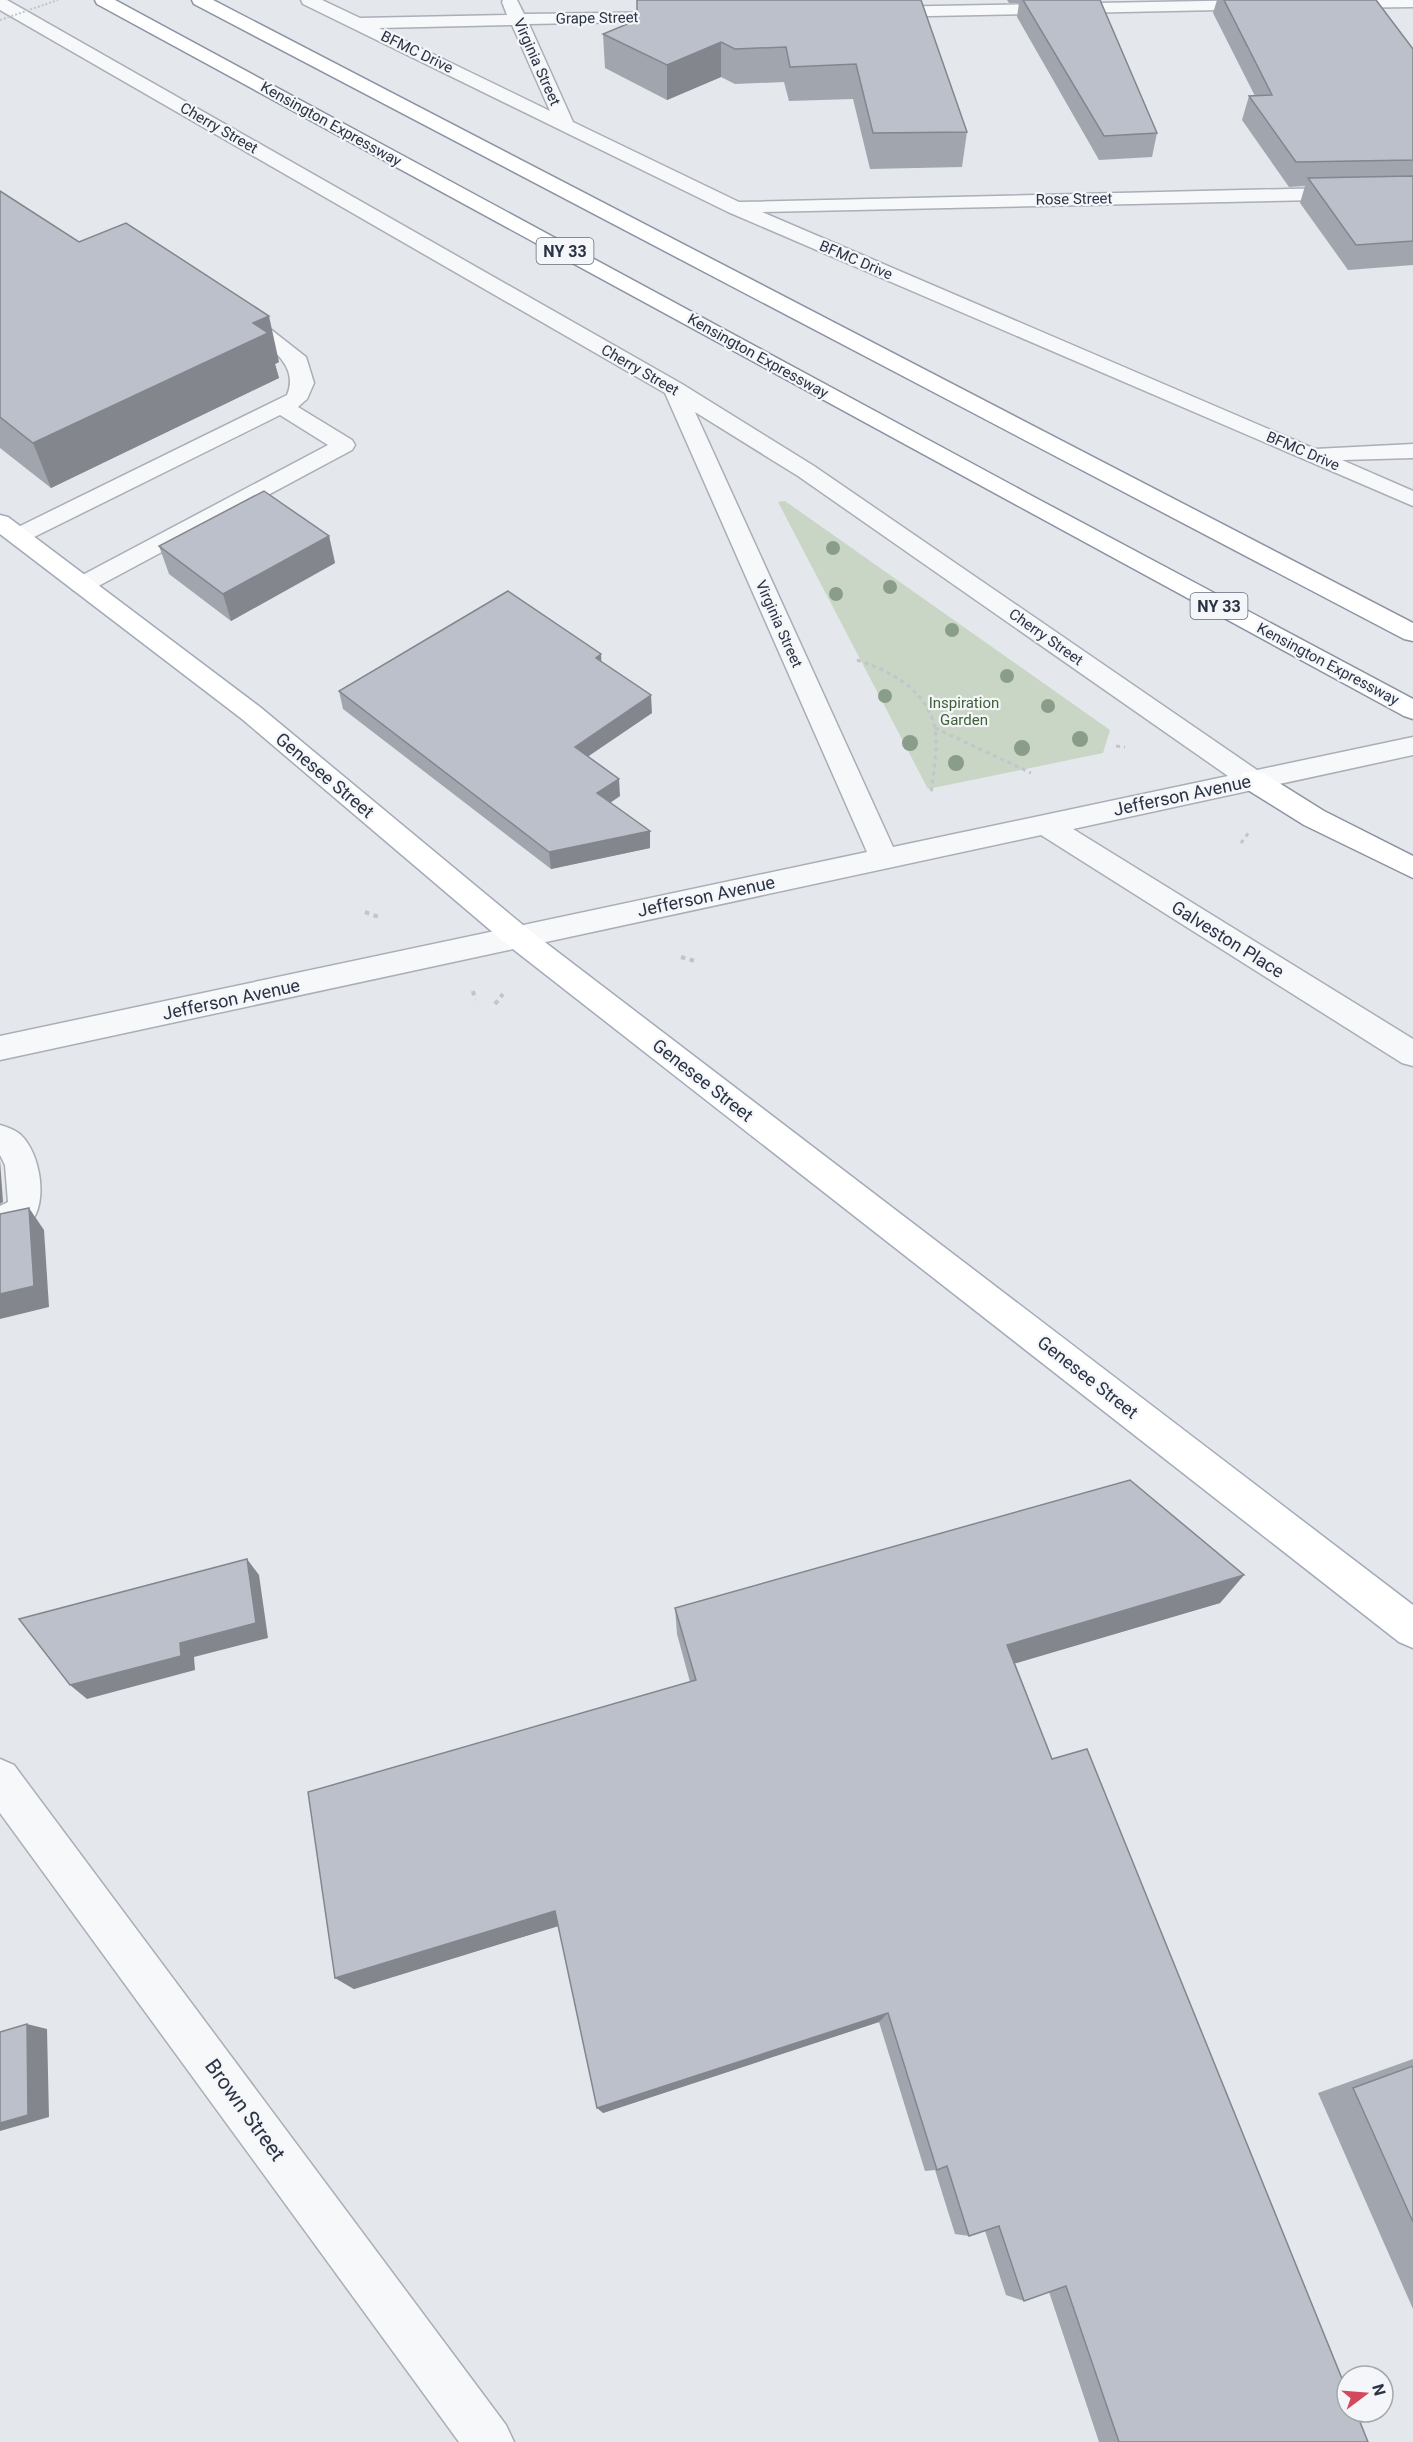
<svg xmlns="http://www.w3.org/2000/svg" width="1413" height="2442" font-family="Roboto,sans-serif">
<style>
.green{fill:#c9d6c5}
.lines{fill:none;stroke-linecap:round;stroke-linejoin:round}
.minor-casing{stroke:#a9aeb7;stroke-width:3}
.major-casing{stroke:#a3abb8;stroke-width:3}
.highway-casing{stroke:#8b94a3;stroke-width:3}
.path-far1{stroke:#c2c5cb;stroke-width:3;stroke-dasharray:4 4;stroke-linecap:butt}
.path{stroke:#c2c5cb;stroke-width:4;stroke-dasharray:4.5 4.5;stroke-linecap:butt}
.minor{fill:#f7f8fa;fill-rule:evenodd}
.major{fill:#fff;fill-rule:evenodd}
.highway{fill:#fff;fill-rule:evenodd}
.path-bridge{stroke:#c2c5cb;stroke-width:2;stroke-dasharray:2 2;stroke-linecap:butt}
.tree{fill:#899d89}
.wall{fill:#a1a5ae}
.shaded-wall{fill:#83868d}
.building{fill:#bbc0ca;stroke:#83868d;stroke-width:1.5}
.labels{text-anchor:middle;dominant-baseline:central;stroke-width:4.5;stroke-linejoin:round;paint-order:stroke}
.far-street-label{font-size:15px;fill:#2b3445;stroke:#f4f6f9}
.far-park-label{font-size:15px;fill:#3f6138;stroke:#f4f6f9}
.shield{fill:#f4f6f9;stroke:#676e7b;stroke-width:1.5}
.shield-label{font-size:16px;font-weight:bold;fill:#2b3445}
.street-label{font-size:18px;fill:#2b3445;stroke:#f4f6f9}
.near-street-label{font-size:21px;fill:#2b3445;stroke:#f4f6f9}
</style>
<rect width="100%" height="100%" fill="#e4e7ec"/>
<!-- green -->
<polygon class="green" points="785,501 1110,730 1103,753 928,789 778,502"/>
<g class="lines">
<defs>
<g id="minor">
<path d="M0,0H7L682,384L814,466L1257,770L1413,737V755L1073,829L1413,1039V1066L1402,1063L1041,835L0,1060V1036L867,852L665,393L0,10ZM695,412L798,476L1228,776L893,847Z"/>
<path d="M301,0H322L360,18L507,15L502,2L503,0H517L524,14L688,12L690,16L688,20L682,21L529,24L573,122L739,202L1413,186V198L762,212L1315,449L1413,444V458L1342,460L1413,491V506L728,212L303,4ZM512,25L550,111L379,28Z"/>
<polygon points="1260,0 1267,1 1269,5 1267,9 880,17 872,12 880,7"/>
<polygon points="1327,0 1413,0 1413,7 1333,8 1327,7 1325,3"/>
<path d="M248,315L255,317L306,357L314,383L307,399L298,407L352,440L355,445L352,450L91,590L82,593L73,590L70,585L73,580L328,445L280,415L26,541L18,543L10,541L6,536L10,531L287,395C301,362 263,344 241,325L238,321L241,317Z"/>
<path d="M0,1125C8,1127 15,1130 21,1135C40,1153 49,1203 30,1223L0,1234V1206L8,1202L5,1165L0,1155Z"/>
<polygon points="0,1759 14,1765 506,2425 514,2442 459,2442 0,1813"/>
</g>
<polygon id="major" points="0,515 8,517 260,707 529,930 1413,1605 1413,1648 1399,1642 509,946 242,719 0,534"/>
<g id="highway">
<polygon points="95,0 115,0 1034,497 1413,699 1413,719 1404,716 97,4"/>
<polygon points="192,0 213,0 1413,623 1413,641 1404,639 194,4"/>
<polygon points="1253,771 1263,773 1324,811 1413,856 1413,878 1304,825 1243,787 1239,780 1243,773"/>
</g>
</defs>
<!-- minor casing -->
<use href="#minor" class="minor-casing"/>
<!-- major casing -->
<use href="#major" class="major-casing"/>
<!-- highway casing -->
<use href="#highway" class="highway-casing"/>
<!-- path-far1 -->
<g class="path-far1">
<path d="M857,660C894,672 933,694 936,737C937,756 933,775 931,794"/>
<polyline points="935,728 1031,773"/>
<polyline points="1116,746 1125,747"/>
<polyline points="1241,843 1249,832"/>
</g>
<!-- path -->
<g class="path">
<polyline points="365,912 379,917"/>
<polyline points="681,957 695,961"/>
<polyline points="473,991 475,1000"/>
<polyline points="495,1004 503,994"/>
</g>
<!-- minor -->
<use href="#minor" class="minor"/>
<!-- major -->
<use href="#major" class="major"/>
<!-- highway -->
<use href="#highway" class="highway"/>
<!-- path-bridge -->
<polyline class="path-bridge" points="0,20 58,0"/>
</g>
<!-- trees -->
<g class="tree">
<circle cx="833" cy="548" r="7"/>
<circle cx="890" cy="587" r="7"/>
<circle cx="836" cy="594" r="7"/>
<circle cx="952" cy="630" r="7"/>
<circle cx="1007" cy="676" r="7"/>
<circle cx="885" cy="696" r="7"/>
<circle cx="1048" cy="706" r="7"/>
<circle cx="1080" cy="739" r="8"/>
<circle cx="910" cy="743" r="8"/>
<circle cx="1022" cy="748" r="8"/>
<circle cx="956" cy="763" r="8"/>
</g>
<!-- wall -->
<g class="wall">
<polygon points="921,0 967,132 962,167 870,169 853,99 789,101 784,82 735,84 721,77 667,100 605,68 603,34"/>
<polygon points="1007,0 1100,0 1157,133 1152,157 1099,160 1017,17 1019,3 1009,3"/>
<polygon points="1217,0 1376,0 1413,49 1413,265 1348,270 1300,203 1305,186 1289,187 1242,120 1249,96 1255,96 1213,13"/>
<polygon points="0,191 79,242 279,362 275,364 279,378 51,488 0,448"/>
<polygon points="329,536 335,563 231,621 169,574 159,546"/>
<polygon points="602,662 652,713 588,756 620,796 610,803 650,831 650,848 551,869 343,709 339,691"/>
<polygon points="1244,1575 1220,1603 1015,1663 1052,1759 1368,2442 1099,2442 1049,2292 1024,2301 1006,2295 985,2231 969,2236 955,2234 935,2170 925,2171 879,2022 603,2113 558,1926 354,1989 335,1978 690,1682 677,1634 675,1608"/>
<polygon points="1413,2059 1413,2309 1318,2093"/>
</g>
<!-- shaded-wall -->
<g class="shaded-wall">
<polygon points="721,42 721,77 667,100 667,65"/>
<polygon points="269,316 279,362 275,364 279,378 51,488 33,443 253,323"/>
<polygon points="329,536 335,563 231,621 223,594"/>
<polygon points="601,654 602,672 596,658"/>
<polygon points="651,695 652,713 577,764 575,747"/>
<polygon points="619,779 620,796 599,810 597,793"/>
<polygon points="650,831 650,848 551,869 549,852"/>
<polygon points="0,1160 3,1202 0,1204"/>
<polygon points="29,1208 44,1230 49,1307 0,1319 0,1294"/>
<polygon points="247,1559 259,1575 268,1638 194,1657 195,1670 87,1699 70,1685"/>
<polygon points="1244,1575 1220,1603 993,1670 1007,1645"/>
<polygon points="555,1911 562,1925 354,1989 335,1978"/>
<polygon points="888,2013 879,2022 603,2113 597,2108"/>
<polygon points="27,2024 47,2029 49,2117 0,2131 0,2123"/>
</g>
<!-- building -->
<g class="building">
<polygon points="637,0 921,0 967,132 873,133 856,64 790,67 786,47 735,49 721,42 667,65 603,34 637,20"/>
<polygon points="1023,0 1100,0 1157,133 1104,136"/>
<polygon points="1224,0 1376,0 1413,49 1413,160 1296,162 1249,96 1272,95"/>
<polygon points="1413,176 1413,241 1356,245 1308,178"/>
<polygon points="0,191 79,242 126,223 269,316 253,323 268,333 33,443 0,417"/>
<polygon points="264,491 329,536 223,594 159,546"/>
<polygon points="508,591 601,654 596,658 651,695 575,747 619,779 597,793 650,831 549,852 339,691"/>
<polygon points="29,1208 34,1286 0,1294 0,1214"/>
<polygon points="1130,1480 1244,1575 1007,1645 1052,1759 1087,1749 1347,2391 1347,2412 1356,2412 1368,2442 1119,2442 1066,2286 1024,2301 999,2226 969,2236 947,2166 937,2170 888,2013 597,2108 555,1911 335,1978 308,1792 696,1680 675,1608"/>
<polygon points="247,1559 256,1623 180,1643 181,1656 70,1685 19,1619"/>
<polygon points="27,2024 28,2115 0,2123 0,2032"/>
<polygon points="1413,2066 1413,2222 1353,2088"/>
</g>
<g class="labels">
<!-- far-street labels -->
<g class="far-street-label">
<text transform="translate(597 18) rotate(-1)">Grape Street</text>
<text transform="translate(417 52) rotate(26)">BFMC Drive</text>
<text transform="translate(537 62) rotate(66)">Virginia Street</text>
<text transform="translate(331 124) rotate(29)">Kensington Expressway</text>
<text transform="translate(219 128) rotate(30)">Cherry Street</text>
<text transform="translate(1074 199) rotate(-1)">Rose Street</text>
<text transform="translate(856 260) rotate(23)">BFMC Drive</text>
<text transform="translate(758 356) rotate(29)">Kensington Expressway</text>
<text transform="translate(640 370) rotate(30)">Cherry Street</text>
<text transform="translate(1303 451) rotate(23)">BFMC Drive</text>
<text transform="translate(779 624) rotate(66)">Virginia Street</text>
<text transform="translate(1046 637) rotate(35)">Cherry Street</text>
<text transform="translate(1328 664) rotate(28)">Kensington Expressway</text>
</g>
<!-- far-park labels -->
<g class="far-park-label">
<text x="964" y="703">Inspiration<tspan x="964" dy="17">Garden</tspan></text>
</g>
<!-- shield labels -->
<g class="shield">
<rect x="536.5" y="238" width="57" height="26" rx="4.5"/>
<rect x="1190.5" y="593" width="57" height="26" rx="4.5"/>
</g>
<g class="shield-label">
<text x="565" y="251">NY 33</text>
<text x="1219" y="606">NY 33</text>
</g>
<!-- street labels -->
<g class="street-label">
<text transform="translate(325 775) rotate(40)">Genesee Street</text>
<text transform="translate(1182 795) rotate(-12)">Jefferson Avenue</text>
<text transform="translate(706 896) rotate(-12)">Jefferson Avenue</text>
<text transform="translate(1228 939) rotate(32)">Galveston Place</text>
<text transform="translate(231 999) rotate(-12)">Jefferson Avenue</text>
<text transform="translate(703 1080) rotate(38)">Genesee Street</text>
<text transform="translate(1088 1377) rotate(38)">Genesee Street</text>
</g>
<!-- near-street labels -->
<g class="near-street-label">
<text transform="translate(245 2110) rotate(54)">Brown Street</text>
</g>
</g>
<!-- north arrow -->
<g transform="translate(1365 2394) rotate(74)"><circle r="28" fill="#f4f6f9" stroke="#a4a8b1" stroke-width="1.5"/>
<path d="M0-4.5L10 22L0 15L-10 22Z" fill="#d1495b"/>
<text y="-9" font-size="16" font-weight="bold" text-anchor="middle" fill="#2b3445">N</text>
</g>
</svg>
